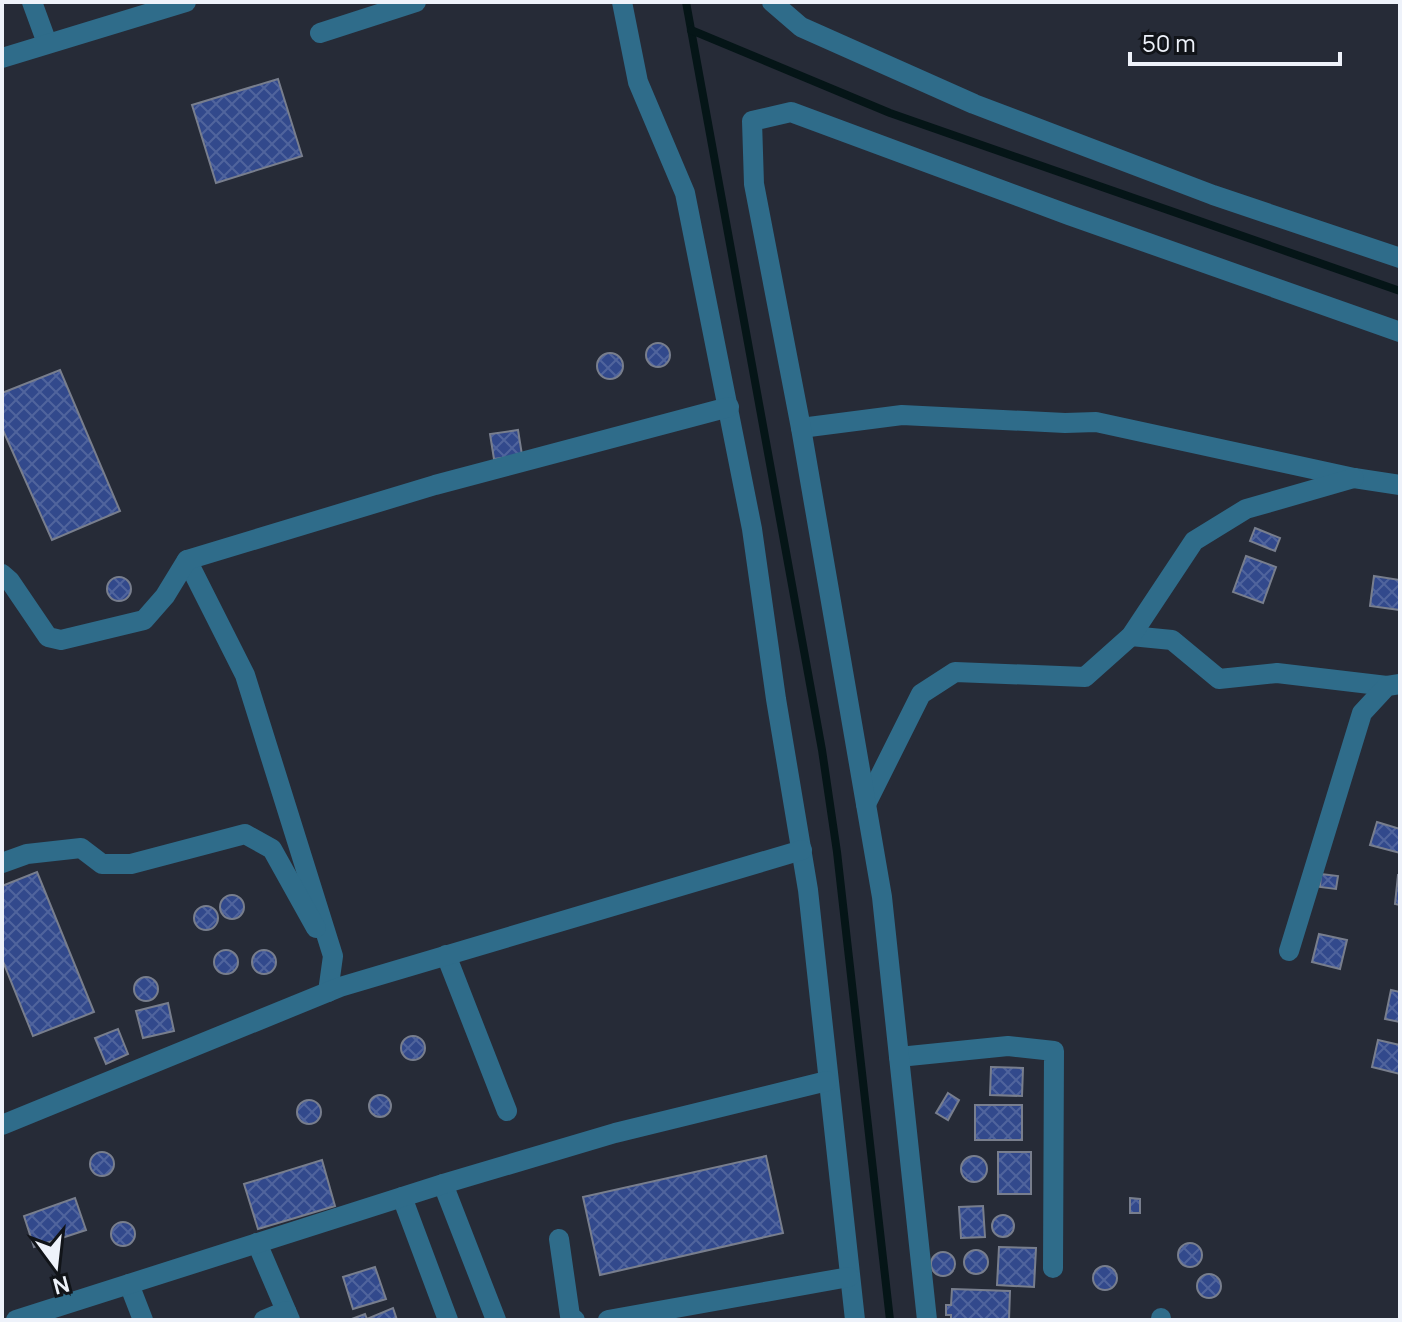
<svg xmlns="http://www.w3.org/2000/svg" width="1402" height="1322" font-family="Manrope,sans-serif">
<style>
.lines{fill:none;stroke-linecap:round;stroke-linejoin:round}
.stream{stroke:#051517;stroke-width:8}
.building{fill:url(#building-cross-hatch);stroke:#787e8d;stroke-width:2}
.minor{stroke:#2f6c8a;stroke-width:20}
</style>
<defs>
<pattern id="building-cross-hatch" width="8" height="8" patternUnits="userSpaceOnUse" patternTransform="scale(2)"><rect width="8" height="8" fill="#32498c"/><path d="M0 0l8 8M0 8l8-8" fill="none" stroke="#50649d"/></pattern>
</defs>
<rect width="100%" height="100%" fill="#262b37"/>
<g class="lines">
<!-- stream -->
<g class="stream">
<polyline points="686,2 822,750 837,852 890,1320"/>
<polyline points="691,30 890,113 1400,291"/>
</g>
</g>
<!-- building -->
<g class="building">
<polygon points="278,79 302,156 216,183 192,105"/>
<circle cx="658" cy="355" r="12"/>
<circle cx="610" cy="366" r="13"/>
<polygon points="60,370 120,511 52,540 2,428 2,393"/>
<polygon points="518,430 522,455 494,459 490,434"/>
<polygon points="1255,528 1280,538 1275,551 1250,541"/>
<polygon points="1246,556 1276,567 1263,603 1233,592"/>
<polygon points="1374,576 1400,580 1400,610 1370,606"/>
<circle cx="119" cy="589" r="12"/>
<polygon points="1377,822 1400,829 1400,853 1370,845"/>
<polygon points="37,872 94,1012 33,1036 2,959 2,886"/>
<polygon points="1321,874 1338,876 1336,889 1320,887"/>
<polygon points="1398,875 1400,875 1400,905 1395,904"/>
<circle cx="232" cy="907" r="12"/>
<circle cx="206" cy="918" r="12"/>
<polygon points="1319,934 1347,940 1340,969 1312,962"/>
<circle cx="264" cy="962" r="12"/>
<circle cx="226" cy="962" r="12"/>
<circle cx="146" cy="989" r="12"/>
<polygon points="1391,990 1400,992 1400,1022 1385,1019"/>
<polygon points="168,1003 174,1031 143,1038 136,1011"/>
<polygon points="118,1029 128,1054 106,1064 95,1038"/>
<circle cx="413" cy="1048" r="12"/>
<polygon points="1378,1040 1400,1045 1400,1074 1372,1067"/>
<polygon points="991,1067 1023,1068 1022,1096 990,1095"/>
<polygon points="948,1093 959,1100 948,1120 936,1113"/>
<circle cx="380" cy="1106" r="11"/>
<circle cx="309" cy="1112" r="12"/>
<rect x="975" y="1105" width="47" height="35"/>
<circle cx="102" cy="1164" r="12"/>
<rect x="998" y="1152" width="33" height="42"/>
<circle cx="974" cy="1169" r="13"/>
<polygon points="766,1156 783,1233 600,1275 583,1197"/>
<polygon points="322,1160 335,1206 258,1229 244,1184"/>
<polygon points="75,1198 86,1230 34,1247 24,1216"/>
<polygon points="1130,1198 1140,1199 1140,1213 1130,1213"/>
<polygon points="983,1206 985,1237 961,1238 959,1207"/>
<circle cx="1003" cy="1226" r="11"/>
<circle cx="123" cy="1234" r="12"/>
<circle cx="1190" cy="1255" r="12"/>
<polygon points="999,1247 1036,1248 1034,1287 997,1285"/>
<circle cx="976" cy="1262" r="12"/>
<circle cx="943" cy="1264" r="12"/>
<circle cx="1105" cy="1278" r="12"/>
<polygon points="375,1267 386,1299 353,1309 343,1277"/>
<circle cx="1209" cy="1286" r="12"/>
<polygon points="952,1289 1010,1291 1009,1320 951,1320 951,1315 946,1315 946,1305 951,1305"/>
<polygon points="393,1308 397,1320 349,1320 365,1314 367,1319"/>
</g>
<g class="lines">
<!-- minor -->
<g class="minor">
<polyline points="32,2 47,43"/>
<polyline points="622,2 638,82 685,193 752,529 776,699 808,890 855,1320"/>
<polyline points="772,2 801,27 974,104 1213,195 1400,258"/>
<polyline points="320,33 416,2"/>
<polyline points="2,58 186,2"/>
<polyline points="801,428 902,415 1065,423 1096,422 1354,478 1400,485"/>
<polyline points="187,560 245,675 333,956 328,992"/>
<polyline points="2,574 10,581 48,637 61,640 144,620 165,596 187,560 435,485 729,407"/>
<polyline points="1131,636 1172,640 1219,679 1277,673 1387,686"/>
<polyline points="866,804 921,694 955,672 1085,677 1131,636 1194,541 1246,509 1354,478"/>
<polyline points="2,863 27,854 81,848 102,864 131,864 245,834 272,849 316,928"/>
<polyline points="1289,951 1362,713 1387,686 1400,684"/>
<polyline points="446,955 507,1111"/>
<polyline points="899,1057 1008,1046 1054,1051 1053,1268"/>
<polyline points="2,1125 340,987 802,850"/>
<polyline points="443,1184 496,1320"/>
<polyline points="402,1197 448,1320"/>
<polyline points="559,1239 570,1316 575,1320"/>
<polyline points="257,1243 290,1320"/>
<polyline points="129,1284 143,1320"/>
<polyline points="16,1320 443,1184 615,1133 827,1081"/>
<polyline points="264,1320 286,1311"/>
<polyline points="608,1320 849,1277"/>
<polyline points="927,1320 882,897 801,428 754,184 752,121 791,112 1069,215 1400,332"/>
<polyline points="1161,1320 1161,1318"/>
</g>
</g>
<!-- border -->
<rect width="1402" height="1322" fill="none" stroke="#eef2fa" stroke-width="8"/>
<!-- north arrow -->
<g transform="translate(56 1266) rotate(165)" stroke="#111419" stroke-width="6" paint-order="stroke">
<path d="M0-6L14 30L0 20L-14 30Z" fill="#eef2fa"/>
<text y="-12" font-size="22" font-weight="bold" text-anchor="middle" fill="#eef2fa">N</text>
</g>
<!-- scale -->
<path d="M1130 52v12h210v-12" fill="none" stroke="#eef2fa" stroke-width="4"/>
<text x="1142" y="52" font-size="24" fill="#eef2fa" stroke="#111419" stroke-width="6" paint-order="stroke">50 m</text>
</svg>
